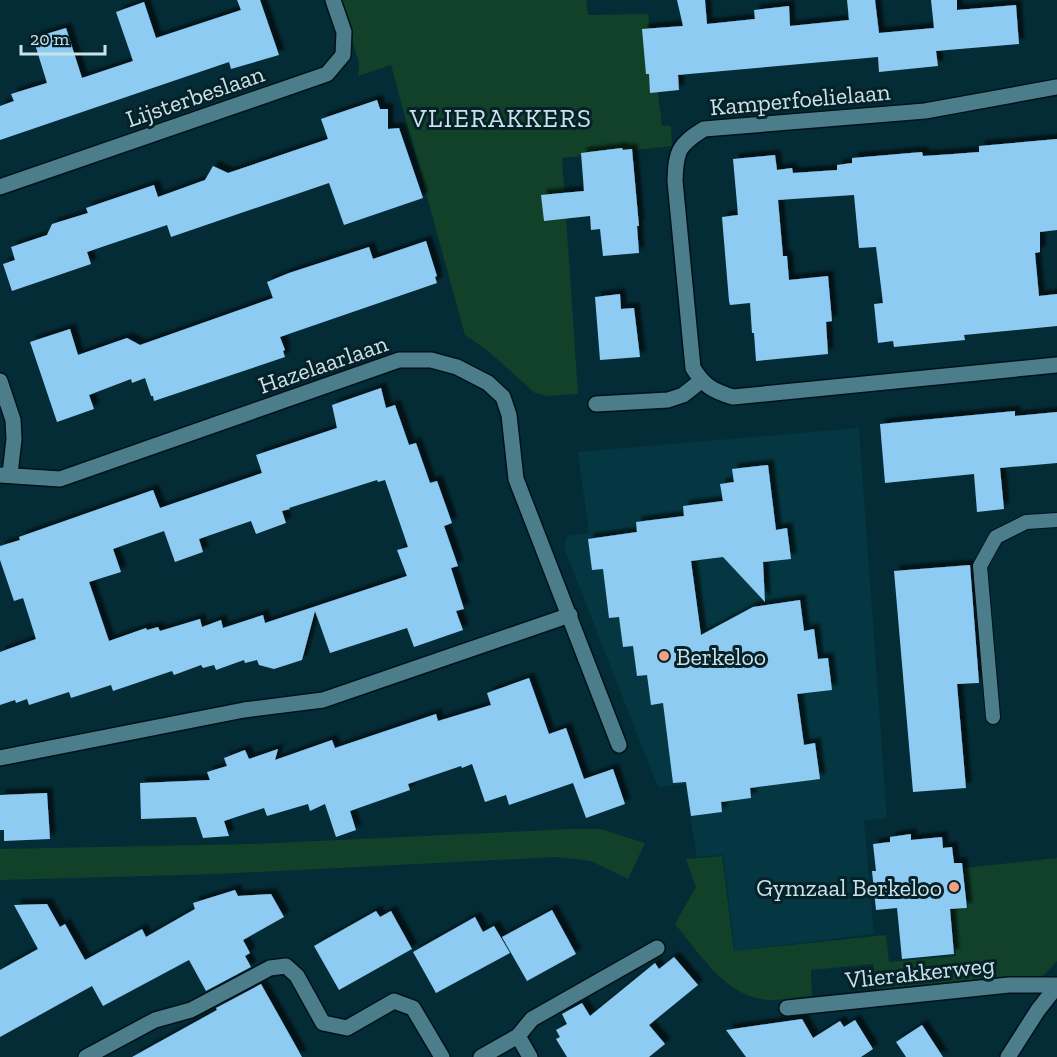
<svg xmlns="http://www.w3.org/2000/svg" width="1057" height="1057" font-family="'Zilla Slab',serif">
<style>
.built{fill:#043741}
.green{fill:#114229}
.building{fill:#8dcbf3;fill-rule:evenodd;filter:url(#shadow)}
.lines{fill:none;stroke-linecap:round;stroke-linejoin:round}
.service-casing{stroke:#00131a;stroke-width:16}
.minor-casing{stroke:#00131a;stroke-width:18}
.service{stroke:#4c7d8b;stroke-width:14}
.minor{stroke:#4c7d8b;stroke-width:15}
.poi-dot{fill:#f39f85;stroke:#072128;stroke-width:2}
.labels{text-anchor:middle;dominant-baseline:central;stroke-width:6;stroke-linejoin:round;paint-order:stroke}
.street-label{font-size:24px;fill:#cae3eb;stroke:#072128}
.poi-label{font-size:24px;fill:#cae3eb;stroke:#072128;text-anchor:start}
.neighbourhood-label{font-size:26px;letter-spacing:1.5px;fill:#cae3eb;stroke:#072128}
</style>
<defs>
<filter id="shadow"><feDropShadow dx="5.5" dy="-5.5" stdDeviation="1.5" flood-color="#0009"/></filter>
</defs>
<rect width="100%" height="100%" fill="#042c36"/>
<!-- built -->
<polygon class="built" points="859,428 887,818 864,820 874,934 735,951 723,855 697,857 685,784 658,787 564,548 567,536 589,533 578,452"/>
<!-- green -->
<g class="green">
<polygon points="338,0 586,0 588,15 648,14 662,126 671,126 672,146 562,158 578,394 547,396 535,393 487,350 465,335 391,65 358,76 359,62"/>
<polygon points="572,829 600,829 645,843 628,879 591,861 556,857 217,874 0,880 0,849 253,844"/>
<path d="M722,856L734,951L886,935L889,962L956,956L951,910L968,908L964,868L1057,858V961L1045,974L1041,976H1011L877,989L873,964L811,970L812,996C796,997 777,1002 761,999C722,992 699,952 675,924L696,887L686,859Z"/>
</g>
<!-- building -->
<g class="building">
<polygon points="237,0 260,0 279,55 231,69 229,62 0,140 0,106 14,101 11,94 47,83 33,38 66,28 82,78 133,61 116,12 144,2 156,38 241,10"/>
<polygon points="677,0 705,0 707,24 755,19 754,10 789,6 790,26 849,20 847,0 875,0 879,33 934,28 931,0 957,0 957,10 1016,5 1019,44 936,51 938,66 879,72 878,57 678,75 679,90 650,93 649,74 646,74 642,29 683,26"/>
<polygon points="377,100 380,109 388,109 388,129 399,128 423,198 344,225 329,183 171,237 167,225 87,252 91,264 12,291 3,264 15,260 11,247 47,235 52,224 88,213 86,208 154,185 158,197 205,180 213,166 228,173 328,139 321,119"/>
<polygon points="1057,139 1057,230 1040,232 1040,252 1035,253 1039,296 1057,294 1057,326 964,335 965,340 894,347 893,341 878,343 874,304 883,303 876,247 859,248 854,195 778,200 783,256 787,256 789,280 828,276 832,321 826,322 828,354 756,361 754,333 752,333 750,303 730,305 729,301 722,217 738,215 733,159 775,155 777,170 792,168 793,173 837,170 837,165 852,163 852,158 922,152 923,156 953,154 979,152 979,146"/>
<polygon points="622,148 623,150 632,149 639,226 637,226 639,253 603,256 600,229 591,230 590,216 544,221 541,195 584,191 581,153"/>
<polygon points="426,241 437,276 435,277 437,283 280,337 285,350 283,351 285,357 154,401 153,396 151,396 145,378 132,383 131,379 89,395 94,409 57,422 30,342 70,329 78,355 127,338 140,345 273,298 267,282 289,273 369,247 373,259"/>
<polygon points="620,294 621,309 634,308 640,357 600,360 595,297"/>
<path d="M381,388L386,408L395,405L409,445L416,443L430,483L437,481L452,523L444,526L458,566L451,568L464,609L456,611L463,630L414,647L407,628L330,653L315,611L302,660L274,669L259,665L257,660L245,663L244,660L216,670L214,665L203,668L201,665L174,675L172,671L113,691L111,685L71,698L69,692L29,705L27,699L16,703L15,700L0,705V652L36,639L23,598L14,601L0,560V546L20,540L19,537L153,490L160,508L262,473L256,455L337,428L332,405ZM377,480L378,482L385,480L408,547L397,550L407,576L265,623L263,615L223,628L221,620L202,627L200,619L160,631L158,627L147,630L146,628L109,641L89,582L121,572L113,549L164,531L175,562L203,552L199,539L251,521L256,534L286,523L282,511L290,509L289,508Z"/>
<polygon points="1015,411 1015,416 1057,412 1057,463 1000,468 1004,509 977,512 974,474 885,483 880,424"/>
<polygon points="768,465 776,530 787,528 791,559 763,562 765,602 723,557 691,561 701,635 753,607 800,600 804,631 814,629 818,659 828,658 832,690 797,694 804,745 815,743 820,779 750,788 751,798 721,802 722,812 691,816 686,782 673,783 663,703 651,705 647,675 637,676 633,646 623,647 619,617 609,618 603,569 592,570 588,539 637,532 636,522 684,516 683,506 723,501 720,484 734,482 732,469"/>
<polygon points="970,565 979,683 957,684 966,788 913,792 894,571"/>
<polygon points="529,678 549,734 566,728 584,779 613,769 625,804 586,818 573,783 509,805 506,795 485,802 472,764 462,768 461,766 408,784 410,790 350,811 356,830 336,837 325,804 310,811 308,804 267,816 264,808 224,821 229,836 203,838 196,817 141,819 140,783 210,780 207,772 227,766 224,758 245,750 249,759 278,749 275,760 332,740 335,748 436,714 438,721 491,705 487,693"/>
<polygon points="47,793 50,839 4,841 4,830 0,830 0,795"/>
<polygon points="911,834 911,840 942,837 943,848 952,847 954,863 962,863 967,908 950,909 954,954 902,959 897,908 876,910 872,871 876,871 873,844 890,842 890,837"/>
<polygon points="235,890 238,896 271,894 284,917 243,940 250,953 245,956 251,967 206,991 189,960 103,1006 92,986 0,1037 0,970 38,949 14,905 47,904 60,927 65,924 85,960 142,929 146,937 195,909 193,903"/>
<polygon points="552,910 576,954 527,981 502,937"/>
<polygon points="376,911 380,917 391,911 412,949 339,990 314,946"/>
<polygon points="475,917 483,932 494,926 510,953 436,993 413,952"/>
<polygon points="674,957 698,985 649,1025 665,1044 649,1057 567,1057 556,1039 560,1037 556,1030 567,1024 562,1014 582,1003 590,1016 655,963 659,969"/>
<polygon points="261,984 302,1057 132,1057 217,1010 216,1008"/>
<polygon points="802,1019 813,1038 840,1021 844,1027 855,1020 873,1049 861,1057 746,1057 726,1030"/>
<polygon points="922,1025 943,1057 906,1057 896,1042"/>
</g>
<g class="lines">
<defs>
<polyline id="service" points="993,717 980,566 996,537 1026,522 1057,520"/>
<g id="minor">
<path d="M1057,87L925,111L704,129C678,145 676,151 675,181L693,368C704,386 713,391 733,397L1057,365"/>
<polyline points="0,187 327,74 343,55 344,32 333,0"/>
<polyline points="0,381 13,420 14,439 10,474"/>
<polyline points="596,404 668,400 683,395 701,381"/>
<polyline points="0,475 60,479 399,360 431,360 457,367 488,383 503,397 509,415 516,479 619,745"/>
<polyline points="0,758 244,710 323,700 570,615"/>
<polyline points="787,1008 1009,985 1057,985"/>
<polyline points="518,1036 530,1057"/>
<polyline points="86,1057 155,1020 191,1010 270,968 286,966 297,976 323,1023 347,1028 394,1001 413,1008 442,1057"/>
<polyline points="481,1057 518,1036 532,1019 657,948"/>
<polyline points="1008,1057 1038,1010 1057,986"/>
</g>
</defs>
<!-- service casing -->
<use href="#service" class="service-casing"/>
<!-- minor casing -->
<use href="#minor" class="minor-casing"/>
<!-- service -->
<use href="#service" class="service"/>
<!-- minor -->
<use href="#minor" class="minor"/>
</g>
<!-- markers -->
<g class="poi-dot">
<circle cx="664" cy="656" r="6"/>
<circle cx="954" cy="887" r="6"/>
</g>
<g class="labels">
<!-- street labels -->
<g class="street-label">
<text transform="translate(195 96) rotate(-19)">Lijsterbeslaan</text>
<text transform="translate(800 99) rotate(-5)">Kamperfoelielaan</text>
<text transform="translate(323 364) rotate(-19)">Hazelaarlaan</text>
<text transform="translate(920 972) rotate(-6)">Vlierakkerweg</text>
</g>
<!-- poi labels -->
<g class="poi-label">
<text x="676" y="656">Berkeloo</text>
<text x="942" y="887" text-anchor="end">Gymzaal Berkeloo</text>
</g>
<!-- neighbourhood labels -->
<g class="neighbourhood-label">
<text x="501" y="118">VLIERAKKERS</text>
</g>
</g>
<!-- scale -->
<path d="M21 45v9h84v-9" fill="none" stroke="#cae3eb" stroke-width="3"/>
<text x="30" y="45" font-size="18" fill="#cae3eb" stroke="#072128" stroke-width="4.5" paint-order="stroke">20 m</text>
</svg>
